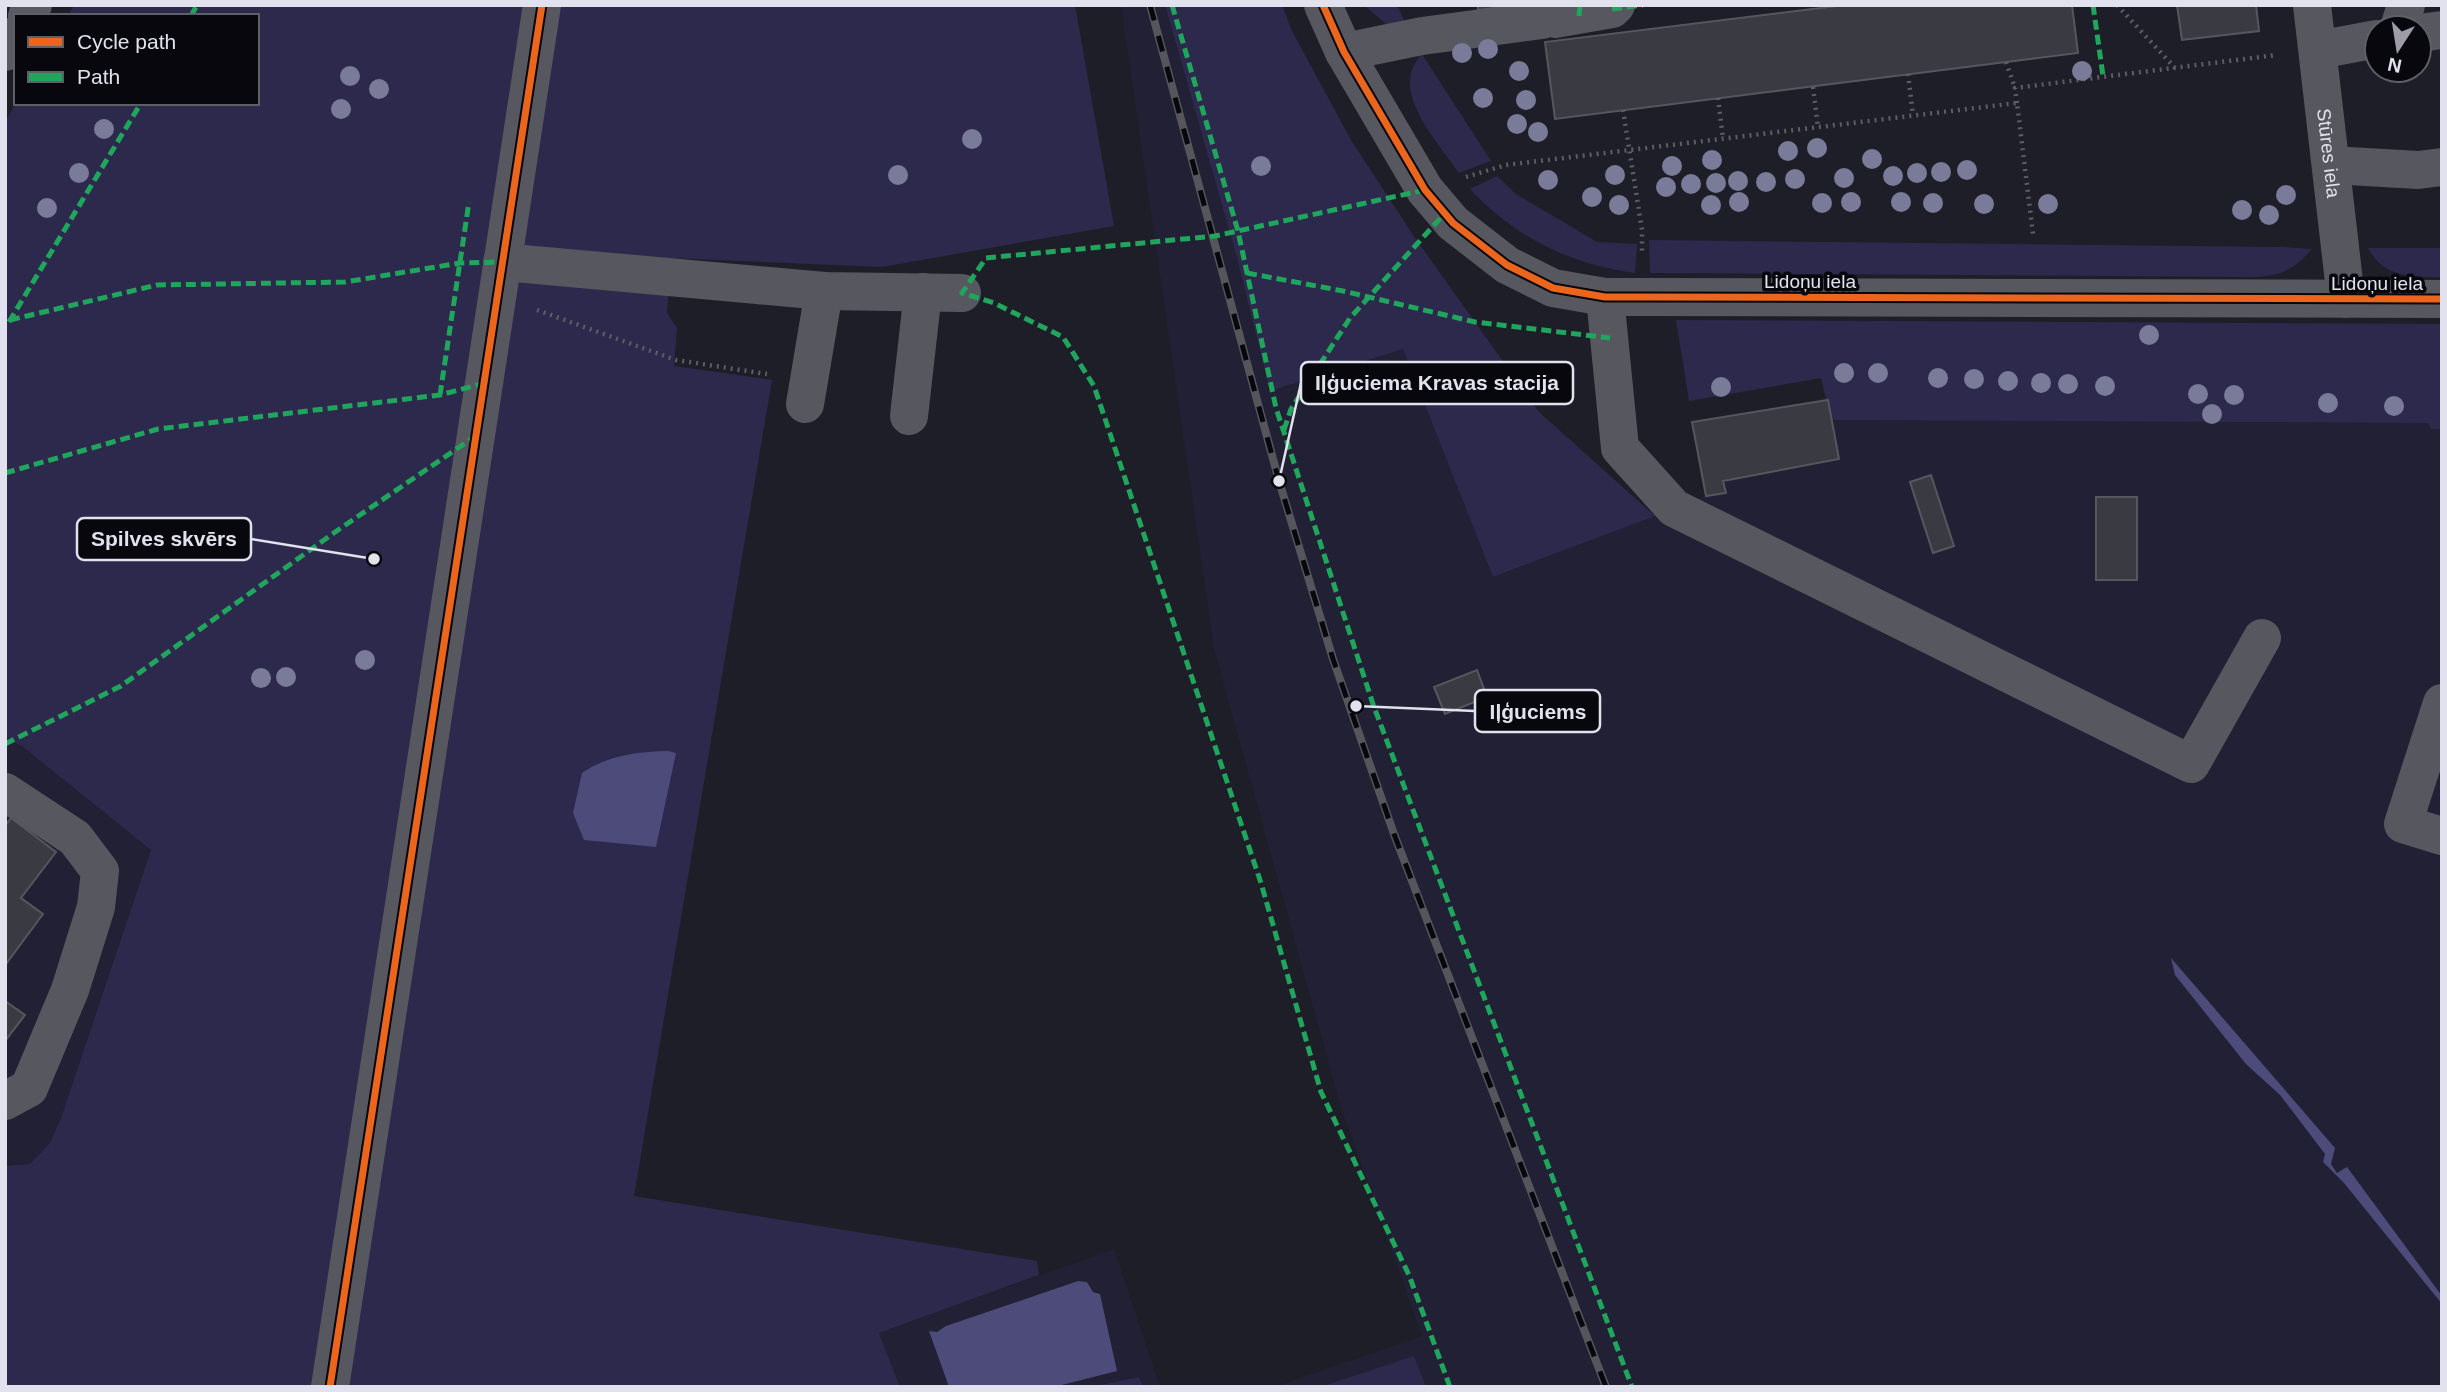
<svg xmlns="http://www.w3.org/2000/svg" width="2447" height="1392" font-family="Helvetica,sans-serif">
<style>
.built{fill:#212034}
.green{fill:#2c294c}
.water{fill:#4c4b7a}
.building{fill:#3a3a42;stroke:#56565e;stroke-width:2}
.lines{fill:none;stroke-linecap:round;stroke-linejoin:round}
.path{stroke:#5d5d63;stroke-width:4.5;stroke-dasharray:2 5;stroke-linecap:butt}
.minor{stroke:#57575f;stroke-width:38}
.major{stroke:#5a5a65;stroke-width:38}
.rail-casing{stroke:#55555b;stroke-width:8}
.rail{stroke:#07070d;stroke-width:5;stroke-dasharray:16;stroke-linecap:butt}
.quiet{stroke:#20a55d;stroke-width:5;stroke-dasharray:10 5;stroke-linecap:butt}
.cycleway-casing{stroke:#07070d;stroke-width:11}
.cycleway{stroke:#eb651d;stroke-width:7}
.tree{fill:#7a7a99}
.labels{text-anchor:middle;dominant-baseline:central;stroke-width:7;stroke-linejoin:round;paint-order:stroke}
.street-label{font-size:19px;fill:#e1e2ed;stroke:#07070d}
.leader{fill:none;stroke:#e1e2ed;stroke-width:2.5}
.callout-dot{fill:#e1e2ed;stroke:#07070d;stroke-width:2.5}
.callout{fill:#07070d;stroke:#e1e2ed;stroke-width:2.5}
.callout-label{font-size:21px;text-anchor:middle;font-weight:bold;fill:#e1e2ed}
</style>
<rect width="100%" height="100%" fill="#1e1e28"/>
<!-- built -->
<g class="built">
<polygon points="1121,5 1165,5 1237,258 1270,391 1403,349 1494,577 1705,496 1692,422 1784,406 1832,420 2429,423 2432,429 2442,429 2442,1387 1274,1387 1422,1336 1340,1104 1214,649"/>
<polygon points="5,737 23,747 151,850 61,1118 50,1143 30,1164 5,1166"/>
<polygon points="1114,1249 1160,1387 900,1387 879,1333"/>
</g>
<!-- green -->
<g class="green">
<polygon points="74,5 1075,5 1114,226 882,267 671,258 667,313 677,328 674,366 772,380 634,1196 1037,1261 1039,1275 879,1333 900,1387 5,1387 5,1166 30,1164 50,1143 61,1118 151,850 23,747 5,737 5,122 16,103 257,103 257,16 68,16"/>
<polygon points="1165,5 1282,5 1292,31 1351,140 1413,235 1539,412 1655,516 1493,577 1403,349 1270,391 1237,258"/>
<polygon points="1364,5 1397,5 1407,27 1386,24"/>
<path d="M1422,54L1491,161L1459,173C1438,141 1387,90 1422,54Z"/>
<path d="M1497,176L1516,194L1597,242L1637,244L1635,273C1569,264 1515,237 1470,189Z"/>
<path d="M1649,240L2283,247L2312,249C2294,270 2281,276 2253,277L1650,273Z"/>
<path d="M2368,248H2442V277C2411,277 2384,278 2368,248Z"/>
<polygon points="1676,320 2442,324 2442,429 2431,429 2428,423 1831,420 1821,378 1689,401"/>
<polygon points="1414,1356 1426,1387 1320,1387"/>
<polygon points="1139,1377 1143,1387 1091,1387"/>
</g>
<!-- water -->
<g class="water">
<path d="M668,751L676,753L656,847L584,840L573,813L582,773C609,755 636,752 668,751Z"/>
<polygon points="2171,958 2335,1148 2331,1164 2337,1173 2347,1167 2442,1296 2442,1304 2344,1183 2323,1162 2325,1154 2280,1095 2246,1064 2175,975"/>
<polygon points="1078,1281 1087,1282 1093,1292 1100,1294 1117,1371 1054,1387 949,1387 929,1331 937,1332 946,1326"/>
</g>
<!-- building -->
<g class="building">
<polygon points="1478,5 1519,5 1478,10"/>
<polygon points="1845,5 2072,5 2078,53 1555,119 1545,42"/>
<polygon points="2177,5 2256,5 2259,31 2182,40"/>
<polygon points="1828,400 1839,459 1723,481 1726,493 1706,496 1692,422"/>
<polygon points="1931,475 1954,546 1933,553 1910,482"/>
<rect x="2096" y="497" width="41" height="83"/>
<polygon points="1477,670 1487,697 1445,714 1434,687"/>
<polygon points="11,818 56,852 21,898 43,914 6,964 5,826"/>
<polygon points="5,1001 25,1015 5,1041"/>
</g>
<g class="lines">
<!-- path -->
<g class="path">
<polyline points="2117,5 2175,68"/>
<polyline points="2006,62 2015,88"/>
<polyline points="1908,74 1913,115"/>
<polyline points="1813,87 1818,127"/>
<polyline points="1718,98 1723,138"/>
<polyline points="2017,103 2015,88 2276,55"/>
<polyline points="1623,110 1642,230 1642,255"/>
<polyline points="1466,177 1506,165 2017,103 2033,234"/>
<polyline points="537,310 676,360 767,374"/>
</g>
<!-- minor -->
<g class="minor">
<polyline points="1323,5 1344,52 1425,190 1453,223 1507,265 1553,288 1605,297 1641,297 2442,299"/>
<path id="s1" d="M2312,5L2346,299"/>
<polyline points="1555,19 1612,9 1616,5"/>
<polyline points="2399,28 2406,5"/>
<polyline points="2419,33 2442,30"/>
<polyline points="2318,50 2377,39"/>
<polyline points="1344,52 1422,36 1542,20"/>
<polyline points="2331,165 2418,170 2442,167"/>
<polyline points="502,262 824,291 962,293"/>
<polyline points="1605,297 1620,448 1674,508 2191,764 2262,638"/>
<polyline points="805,404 824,291"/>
<polyline points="909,416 923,292"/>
<polyline points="2442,703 2403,824 2442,836"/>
<polyline points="5,792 75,838 100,871 96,907 70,990 29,1088 5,1101"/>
<polyline points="330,1387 542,5"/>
</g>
<!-- major -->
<g class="major">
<polyline points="27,16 33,5"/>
<polyline points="5,52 16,35"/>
</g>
<defs>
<polyline id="rail" points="1150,5 1279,481 1333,659 1394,834 1606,1387"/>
</defs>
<!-- rail casing -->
<use href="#rail" class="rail-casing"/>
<!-- rail -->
<use href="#rail" class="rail"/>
<!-- quiet -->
<g class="quiet">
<polyline points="1172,5 1238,231 1276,408 1374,707 1632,1387"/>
<polyline points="2093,5 2103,76"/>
<polyline points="1612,9 1643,5"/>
<polyline points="191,16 197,5"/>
<polyline points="1579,16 1580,5"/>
<polyline points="1425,190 1215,236 986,258 962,293 994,303 1063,337 1094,386 1261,883 1321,1092 1409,1275 1450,1387"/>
<polyline points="1247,273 1343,291 1475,322 1610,338"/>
<polyline points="10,320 157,285 345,282 460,263 502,262"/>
<polyline points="9,322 141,103"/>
<polyline points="440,395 469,202"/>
<polyline points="1284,430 1291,409 1350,318 1445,213"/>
<polyline points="5,473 158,429 440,395 485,383"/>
<polyline points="5,744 121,686 338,530 477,435"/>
</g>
<defs>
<g id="cycleway">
<polyline points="1323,5 1344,52 1425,190 1453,223 1507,265 1553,288 1605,297 1641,297 2442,299"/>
<polyline points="330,1387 542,5"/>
</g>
</defs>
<!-- cycleway casing -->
<use href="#cycleway" class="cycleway-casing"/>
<!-- cycleway -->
<use href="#cycleway" class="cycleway"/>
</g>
<!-- trees -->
<g class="tree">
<circle cx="1488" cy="49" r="10"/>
<circle cx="1462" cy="53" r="10"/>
<circle cx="1519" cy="71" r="10"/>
<circle cx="2082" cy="71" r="10"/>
<circle cx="350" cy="76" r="10"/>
<circle cx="379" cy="89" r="10"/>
<circle cx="1483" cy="98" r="10"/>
<circle cx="1526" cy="100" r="10"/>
<circle cx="341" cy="109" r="10"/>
<circle cx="1517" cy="124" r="10"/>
<circle cx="104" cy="129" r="10"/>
<circle cx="1538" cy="132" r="10"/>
<circle cx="972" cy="139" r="10"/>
<circle cx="1817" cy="148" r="10"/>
<circle cx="1788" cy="151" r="10"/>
<circle cx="1872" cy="159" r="10"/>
<circle cx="1712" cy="160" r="10"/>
<circle cx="1261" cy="166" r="10"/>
<circle cx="1672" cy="166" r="10"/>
<circle cx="1967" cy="170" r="10"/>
<circle cx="1941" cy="172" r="10"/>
<circle cx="79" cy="173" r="10"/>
<circle cx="1917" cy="173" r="10"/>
<circle cx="898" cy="175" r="10"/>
<circle cx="1615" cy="175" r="10"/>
<circle cx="1893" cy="176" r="10"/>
<circle cx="1844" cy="178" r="10"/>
<circle cx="1795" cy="179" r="10"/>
<circle cx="1548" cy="180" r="10"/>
<circle cx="1738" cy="181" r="10"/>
<circle cx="1766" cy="182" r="10"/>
<circle cx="1716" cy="183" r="10"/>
<circle cx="1691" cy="184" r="10"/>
<circle cx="1666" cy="187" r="10"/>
<circle cx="2286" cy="195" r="10"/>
<circle cx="1592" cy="197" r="10"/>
<circle cx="1739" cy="202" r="10"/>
<circle cx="1851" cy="202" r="10"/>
<circle cx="1901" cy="202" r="10"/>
<circle cx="1822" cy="203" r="10"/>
<circle cx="1933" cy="203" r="10"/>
<circle cx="1984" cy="204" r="10"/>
<circle cx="2048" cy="204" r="10"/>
<circle cx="1619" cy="205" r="10"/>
<circle cx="1711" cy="205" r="10"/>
<circle cx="47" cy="208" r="10"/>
<circle cx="2242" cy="210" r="10"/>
<circle cx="2269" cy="215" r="10"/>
<circle cx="2149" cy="335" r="10"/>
<circle cx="1844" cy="373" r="10"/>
<circle cx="1878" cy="373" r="10"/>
<circle cx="1938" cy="378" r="10"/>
<circle cx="1974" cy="379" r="10"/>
<circle cx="2008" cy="381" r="10"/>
<circle cx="2041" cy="383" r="10"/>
<circle cx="2068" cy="384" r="10"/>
<circle cx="2105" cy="386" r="10"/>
<circle cx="1721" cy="387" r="10"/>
<circle cx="2198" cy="394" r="10"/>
<circle cx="2234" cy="395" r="10"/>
<circle cx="2328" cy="403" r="10"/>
<circle cx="2394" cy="406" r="10"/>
<circle cx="2212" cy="414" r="10"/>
<circle cx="365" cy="660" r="10"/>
<circle cx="286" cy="677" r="10"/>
<circle cx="261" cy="678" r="10"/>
</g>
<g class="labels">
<!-- street labels -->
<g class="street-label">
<text stroke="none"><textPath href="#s1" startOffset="149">Stūres iela</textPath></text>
<text x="1810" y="281">Lidoņu iela</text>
<text x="2377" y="283">Lidoņu iela</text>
</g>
</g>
<!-- callouts -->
<path class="leader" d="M1279 481L1301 383M374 559L251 539M1356 706L1475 711"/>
<g class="callout-dot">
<circle cx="1279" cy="481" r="7"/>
<circle cx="374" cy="559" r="7"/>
<circle cx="1356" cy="706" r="7"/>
</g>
<g class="callout">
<rect x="1301" y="362" width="272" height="42" rx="7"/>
<rect x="77" y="518" width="174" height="42" rx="7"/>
<rect x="1475" y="690" width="125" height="42" rx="7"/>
</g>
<g class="callout-label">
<text x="1437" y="390">Iļģuciema Kravas stacija</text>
<text x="164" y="546">Spilves skvērs</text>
<text x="1538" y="719">Iļģuciems</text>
</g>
<!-- border -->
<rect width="2447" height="1392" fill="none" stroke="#e1e2ed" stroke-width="14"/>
<!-- legend -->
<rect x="14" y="14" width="245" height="91" fill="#07070d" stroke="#5e5f67" stroke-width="2"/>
<rect x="28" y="37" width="35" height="10" fill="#eb651d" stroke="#5e5f67" stroke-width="2"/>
<text x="77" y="49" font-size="21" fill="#e1e2ed">Cycle path</text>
<rect x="28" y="72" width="35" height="10" fill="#20a55d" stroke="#5e5f67" stroke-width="2"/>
<text x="77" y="84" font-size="21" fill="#e1e2ed">Path</text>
<!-- north arrow -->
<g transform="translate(2398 49) rotate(192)"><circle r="33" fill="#07070d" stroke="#5e5f67" stroke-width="2"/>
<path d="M0-5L12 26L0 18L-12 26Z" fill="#9d9da8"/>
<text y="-10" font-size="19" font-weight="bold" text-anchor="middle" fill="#e1e2ed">N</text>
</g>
</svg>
